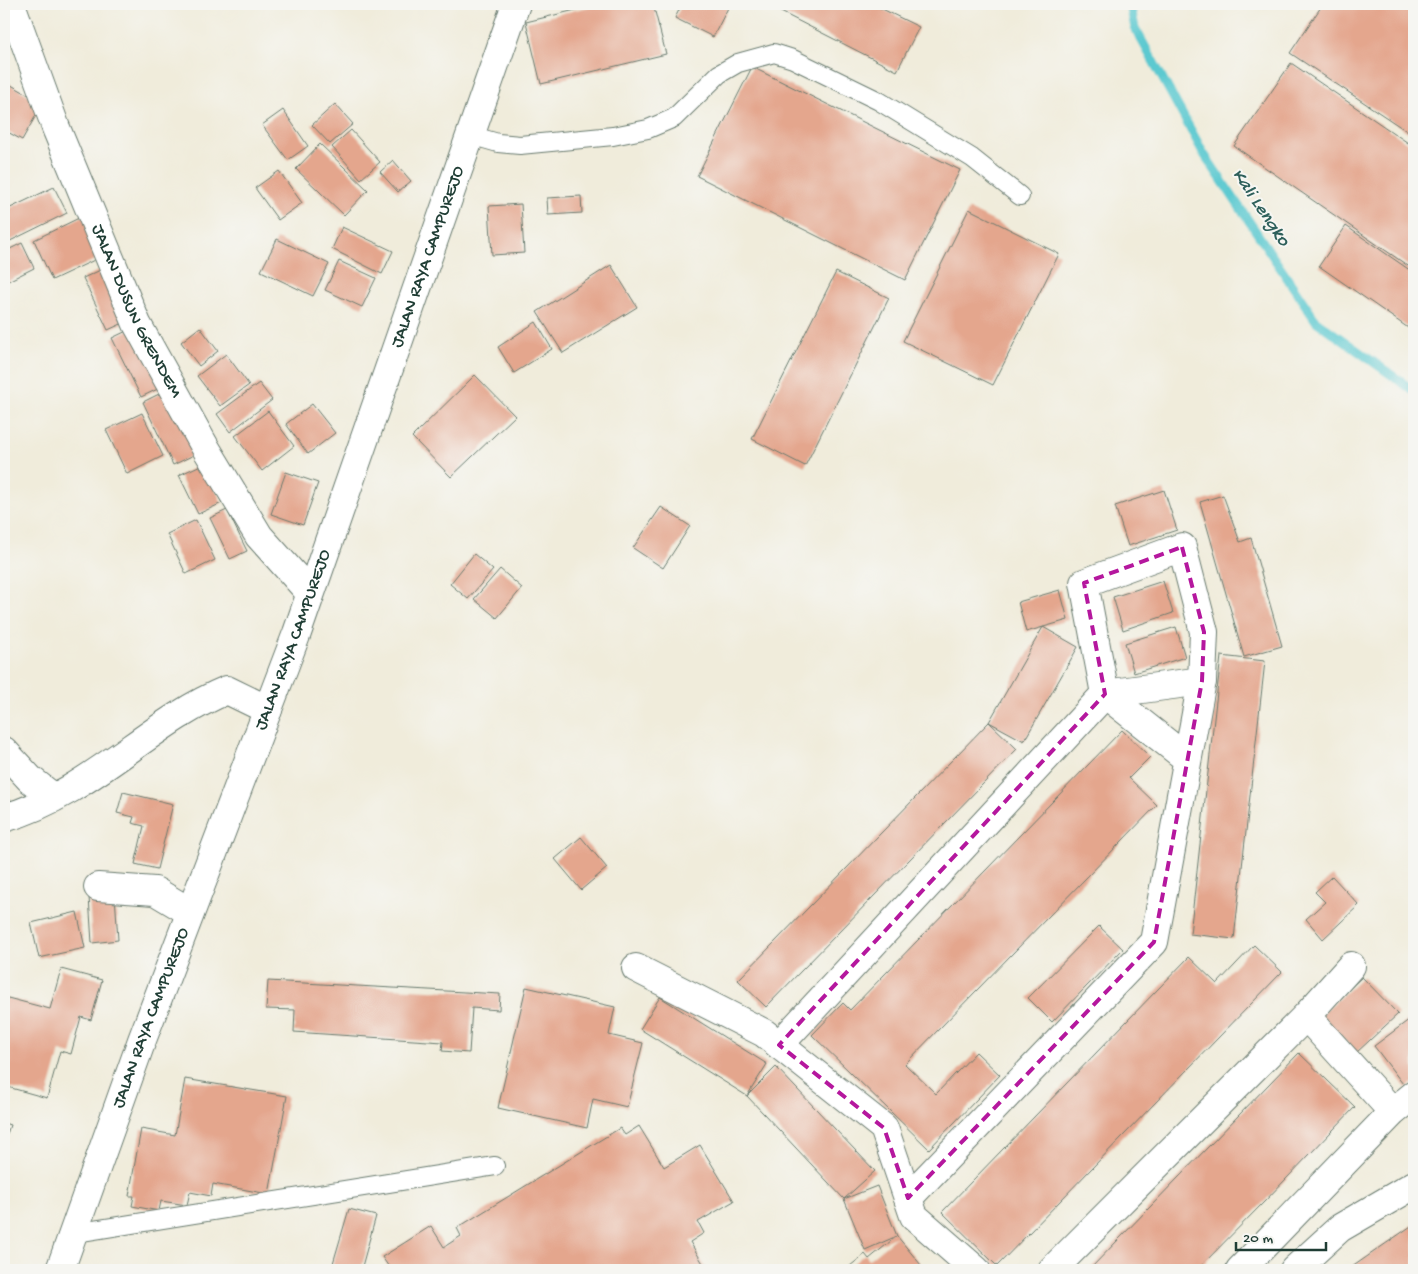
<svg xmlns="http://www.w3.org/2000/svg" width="1418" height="1274" font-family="'Gochi Hand',sans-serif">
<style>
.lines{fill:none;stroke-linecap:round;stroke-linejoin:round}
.stream{stroke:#5cc9d0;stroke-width:9}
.building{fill:#e4a68d}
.service-casing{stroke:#687a6e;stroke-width:20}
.minor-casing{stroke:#687a6e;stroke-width:30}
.primary-casing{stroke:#687a6e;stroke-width:30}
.service{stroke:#fff;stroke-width:18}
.minor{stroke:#fff;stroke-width:28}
.primary{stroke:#fff;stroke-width:28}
.marked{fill:none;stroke:#b5179e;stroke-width:4;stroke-dasharray:10 6;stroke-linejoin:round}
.labels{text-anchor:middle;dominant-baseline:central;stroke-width:4;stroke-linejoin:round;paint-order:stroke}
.street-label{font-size:18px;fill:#1f3d34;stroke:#f6f6f2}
.water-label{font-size:19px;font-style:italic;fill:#2e605b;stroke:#f6f6f2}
</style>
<rect width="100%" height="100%" fill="#f6f6f2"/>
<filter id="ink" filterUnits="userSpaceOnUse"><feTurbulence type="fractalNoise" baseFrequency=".02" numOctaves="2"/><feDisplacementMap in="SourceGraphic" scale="10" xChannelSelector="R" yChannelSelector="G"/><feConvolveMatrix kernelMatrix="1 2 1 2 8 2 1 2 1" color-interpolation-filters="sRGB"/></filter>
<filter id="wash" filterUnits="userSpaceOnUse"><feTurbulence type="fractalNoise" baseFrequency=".0096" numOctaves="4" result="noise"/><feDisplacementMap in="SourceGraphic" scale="20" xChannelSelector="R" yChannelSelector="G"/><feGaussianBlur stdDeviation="1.12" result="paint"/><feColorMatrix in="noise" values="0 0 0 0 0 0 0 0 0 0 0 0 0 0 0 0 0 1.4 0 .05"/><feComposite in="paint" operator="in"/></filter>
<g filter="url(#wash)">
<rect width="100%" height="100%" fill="#f0ecdb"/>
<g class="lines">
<!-- stream -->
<polyline class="stream" points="1130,4 1135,28 1204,154 1316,321 1414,391"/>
</g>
<g id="blocks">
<!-- building -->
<g class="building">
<polygon points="600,4 653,4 666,54 541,84 526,22"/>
<polygon points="682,4 730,4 713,37 675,18"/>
<polygon points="778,4 872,4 919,27 897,71 775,9"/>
<polygon points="1323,4 1410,4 1414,6 1414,136 1290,53"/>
<polygon points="1291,63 1414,147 1414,270 1234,146"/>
<polygon points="752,67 960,170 905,280 697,176"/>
<polygon points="4,81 43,103 22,140 4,130"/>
<polygon points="335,104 353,124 330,144 312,125"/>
<polygon points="283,110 308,146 288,160 262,125"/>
<polygon points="351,130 380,162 361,179 332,147"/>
<polygon points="320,144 368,190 344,215 296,169"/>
<polygon points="393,160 411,181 398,192 380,172"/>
<polygon points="279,171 302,203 278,220 255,188"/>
<polygon points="54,187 67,213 4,244 4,211"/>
<polygon points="581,196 582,213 548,215 547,198"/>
<polygon points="521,204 524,253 492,255 489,206"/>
<polygon points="969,209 1059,254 993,385 903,341"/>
<polygon points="85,215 105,255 52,280 34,240"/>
<polygon points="1346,226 1414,273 1414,332 1319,266"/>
<polygon points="342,227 393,251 382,274 332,249"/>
<polygon points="277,239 329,264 313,296 261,271"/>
<polygon points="22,243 34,268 4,283 4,252"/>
<polygon points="339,261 376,278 362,307 325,290"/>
<polygon points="611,265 637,307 563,353 537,312"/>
<polygon points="105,268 130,320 108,330 83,278"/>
<polygon points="836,272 889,298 805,466 752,439"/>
<polygon points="536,322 552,349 514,373 498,347"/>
<polygon points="137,326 166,385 141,397 112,338"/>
<polygon points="200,327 218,351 199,366 181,342"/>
<polygon points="226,354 249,385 220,406 197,376"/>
<polygon points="475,375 515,416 451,477 412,437"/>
<polygon points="259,383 272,400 230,432 217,414"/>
<polygon points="167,390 198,453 173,465 143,402"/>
<polygon points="312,404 335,433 308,454 286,424"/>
<polygon points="268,411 294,446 262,471 235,436"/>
<polygon points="142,413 163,456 127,474 106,430"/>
<polygon points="203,464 222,503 198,514 179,475"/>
<polygon points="286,472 318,483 303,525 271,514"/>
<polygon points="1164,490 1177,530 1128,546 1115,506"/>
<polygon points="1223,495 1240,542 1251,538 1282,646 1244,657 1200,502"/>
<polygon points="661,507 690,526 663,568 633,548"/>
<polygon points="227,510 247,551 230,559 210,518"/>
<polygon points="196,520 215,560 186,574 167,534"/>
<polygon points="474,554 493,570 468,599 450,584"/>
<polygon points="500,569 522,588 497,618 474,599"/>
<polygon points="1163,581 1173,613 1123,630 1113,597"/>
<polygon points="1060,590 1068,620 1026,632 1018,602"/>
<polygon points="1043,627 1078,647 1024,741 989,722 1017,749 766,1007 738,980 989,722"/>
<polygon points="1176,627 1185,657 1134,673 1125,643"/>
<polygon points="1221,656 1265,661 1234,939 1190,934"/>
<polygon points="1122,730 1150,757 1129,778 1157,805 905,1064 936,1094 976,1052 1000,1075 929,1149 812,1035 843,1003 850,1010"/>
<polygon points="123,792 173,804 157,869 135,864 144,826 132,823 134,817 117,813"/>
<polygon points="581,837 607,868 581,890 555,859"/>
<polygon points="1332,876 1359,905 1323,939 1306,919 1325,902 1315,892"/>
<polygon points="115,895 118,940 92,943 89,897"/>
<polygon points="77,912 85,948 39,958 31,923"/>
<polygon points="1099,926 1123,949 1052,1022 1028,998"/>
<polygon points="1254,945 1282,972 997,1266 942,1212 1189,957 1217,984"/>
<polygon points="61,969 102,980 91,1020 81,1017 71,1054 60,1051 47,1098 4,1086 4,997 50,1009"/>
<polygon points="1362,977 1398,1014 1356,1053 1321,1015"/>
<polygon points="268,981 500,994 499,1010 472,1008 469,1053 442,1051 443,1042 294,1032 295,1010 266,1009"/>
<polygon points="526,987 615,1007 609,1035 643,1043 627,1107 593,1099 587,1128 498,1108"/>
<polygon points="660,997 767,1064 747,1096 640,1029"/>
<polygon points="1414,1016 1414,1082 1406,1088 1374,1046"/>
<polygon points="1299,1053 1355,1107 1264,1202 1197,1270 1089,1270"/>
<polygon points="776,1067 875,1171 844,1199 877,1186 897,1236 921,1265 914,1270 845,1270 865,1254 869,1259 897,1236 865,1250 844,1199 747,1096"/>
<polygon points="185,1079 287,1096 269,1194 213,1184 211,1196 190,1192 187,1205 161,1201 159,1211 132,1206 134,1196 129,1196 141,1129 175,1135"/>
<polygon points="4,1123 10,1125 4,1143"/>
<polygon points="639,1126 664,1167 700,1145 734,1201 698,1222 704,1233 690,1242 707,1270 391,1270 382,1257 431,1226 444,1247 461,1236 457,1228 620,1128 625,1135"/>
<polygon points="349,1209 376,1216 361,1270 331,1270"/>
<polygon points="1414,1224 1414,1270 1347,1270 1355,1265"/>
</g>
</g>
</g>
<g filter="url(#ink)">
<use href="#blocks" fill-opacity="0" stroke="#687a6e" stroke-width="1"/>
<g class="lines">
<defs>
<g id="service">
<polyline points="470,135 498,143 520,145 613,136 648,129 674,118 719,74 738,63 774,53 793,59 879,101 972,158 1020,196"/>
<polyline points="75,1233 495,1166"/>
</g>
<g id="minor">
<path id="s1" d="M11,4L56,128L137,324L204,445L259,536L310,593"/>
<polyline points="4,751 30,779 53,797"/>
<path d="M4,818C90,794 149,722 227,690L268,710"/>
<polyline points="98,887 155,891 190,912"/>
<polyline points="636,968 764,1033 884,1128 914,1216 976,1270"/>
<polyline points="1306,1016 1393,1112"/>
<polyline points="779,1045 1105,694 1202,681"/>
<polyline points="908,1198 1154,942 1202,681 1204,632 1182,547 1084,583 1105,694 1186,758"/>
<polyline points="1052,1270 1306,1016 1351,966"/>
<polyline points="1240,1270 1393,1112 1414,1095"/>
<polyline points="1294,1270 1340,1228 1414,1185"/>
</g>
<g id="primary">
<path id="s2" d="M60,1270L142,1040L297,633L516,4"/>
</g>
</defs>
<!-- service casing -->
<use href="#service" class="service-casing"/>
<!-- minor casing -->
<use href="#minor" class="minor-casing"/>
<!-- primary casing -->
<use href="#primary" class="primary-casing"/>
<!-- service -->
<use href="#service" class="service"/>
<!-- minor -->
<use href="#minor" class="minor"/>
<!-- primary -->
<use href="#primary" class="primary"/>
</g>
</g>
<!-- marked area -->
<path class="marked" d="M1182,547L1204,632L1202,681L1154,942L908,1198L884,1128L779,1045L1105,694L1084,583Z"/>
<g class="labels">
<!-- street labels -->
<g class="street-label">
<text stroke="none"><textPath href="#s2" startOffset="1078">JALAN RAYA CAMPUREJO</textPath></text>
<text stroke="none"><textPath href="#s1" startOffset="332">JALAN DUSUN GRENDEM</textPath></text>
<text stroke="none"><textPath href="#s2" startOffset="672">JALAN RAYA CAMPUREJO</textPath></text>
<text stroke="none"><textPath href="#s2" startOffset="268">JALAN RAYA CAMPUREJO</textPath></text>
</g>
<!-- water labels -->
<g class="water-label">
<text transform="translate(1260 208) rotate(56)">Kali Lengko</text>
</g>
</g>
<!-- margin -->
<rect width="1418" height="1274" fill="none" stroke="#f6f6f2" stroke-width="20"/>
<!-- scale -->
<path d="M1236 1242v8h90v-8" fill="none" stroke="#1f3d34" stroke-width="2.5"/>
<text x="1243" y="1242" font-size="15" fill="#1f3d34" stroke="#f6f6f2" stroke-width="4" paint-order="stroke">20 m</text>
</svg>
